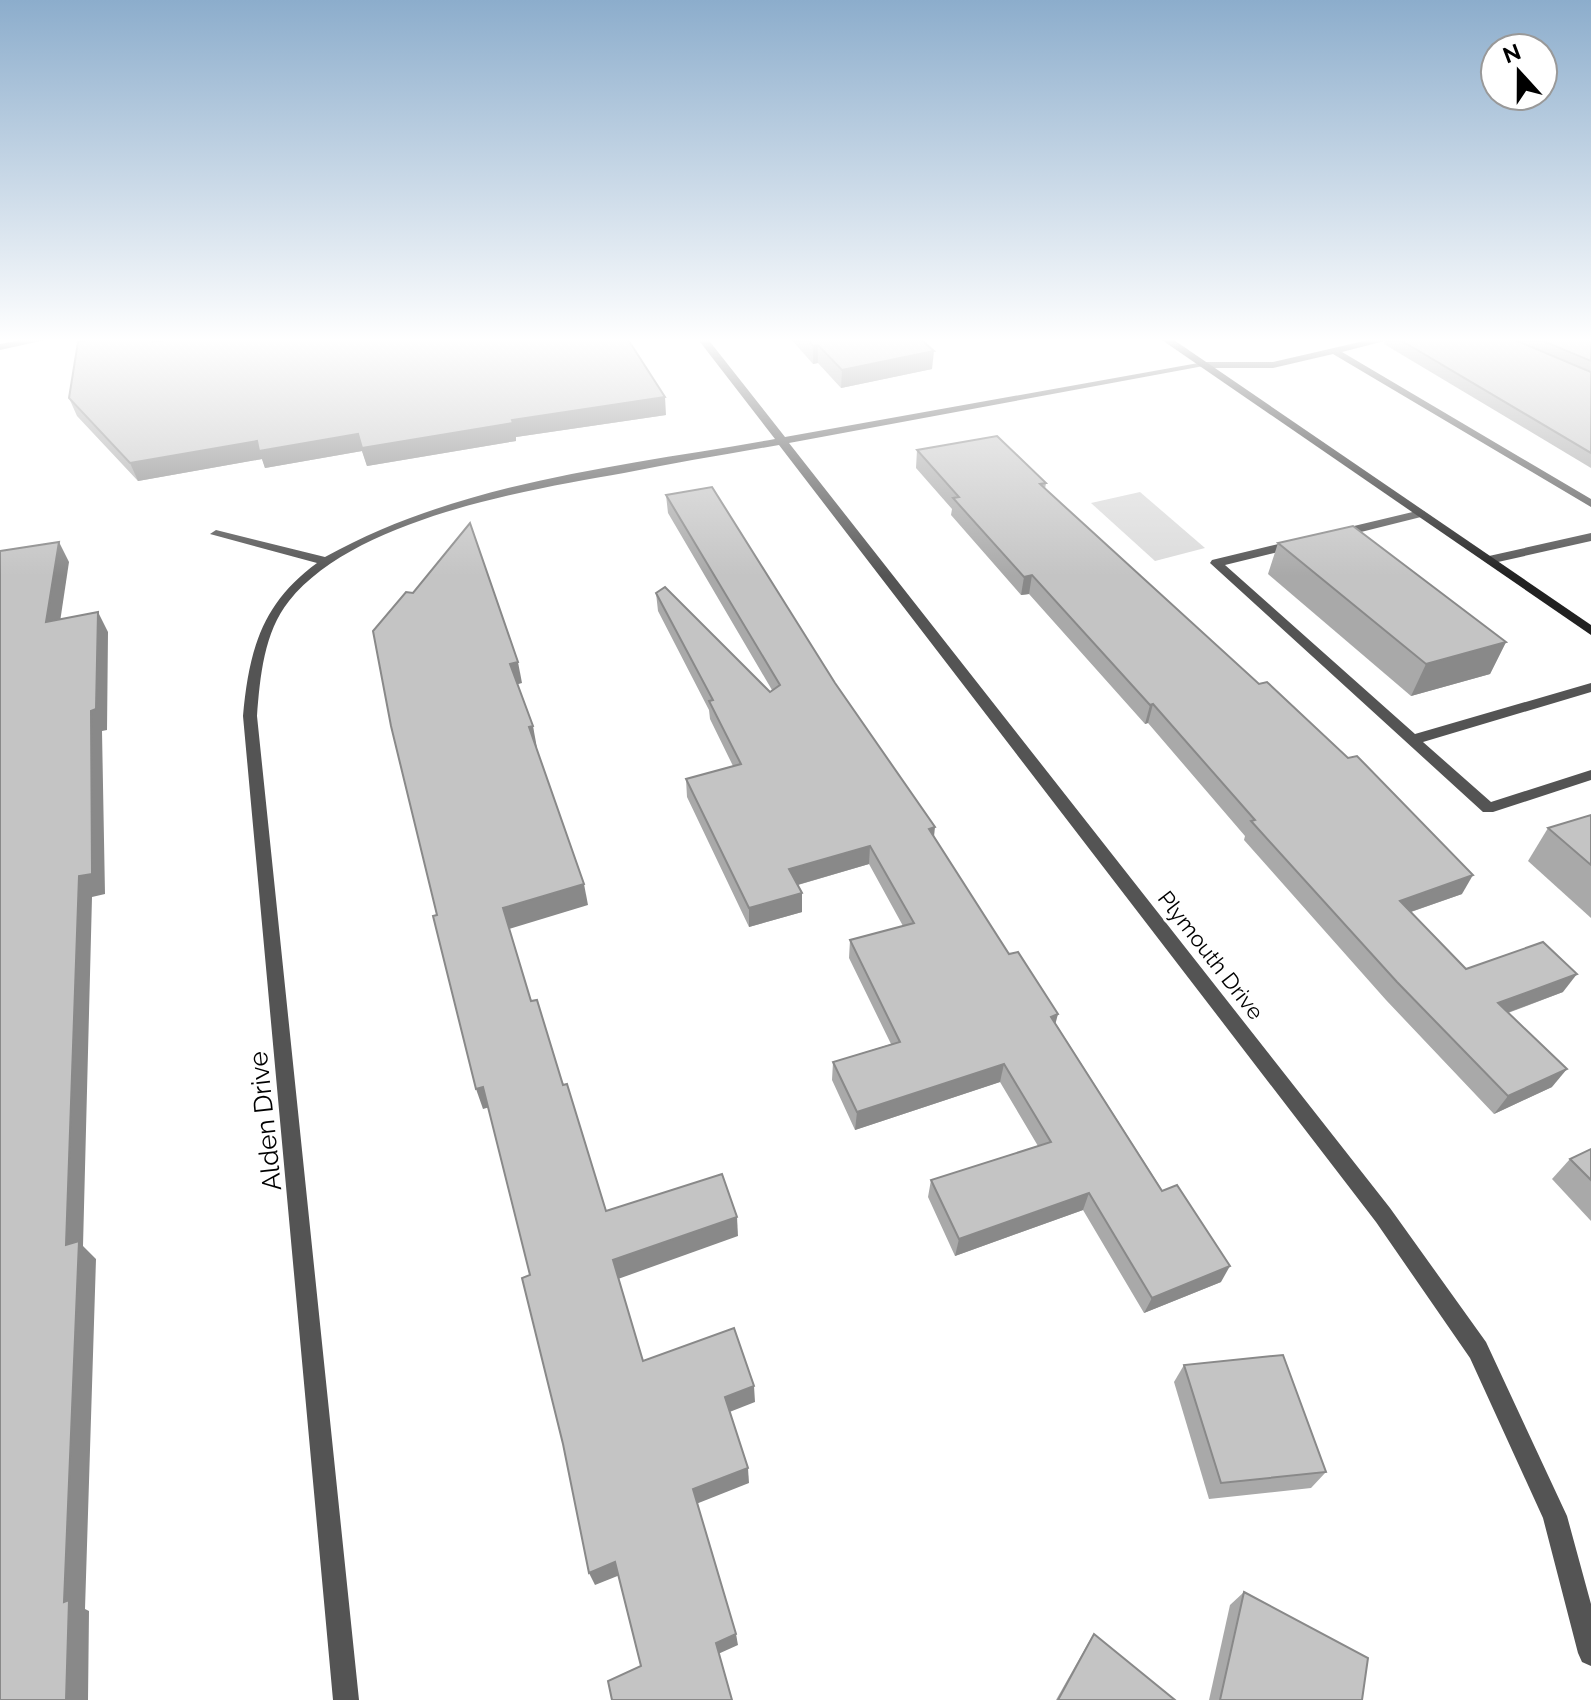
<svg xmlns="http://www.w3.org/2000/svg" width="1591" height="1700" font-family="Raleway,sans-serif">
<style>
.green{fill:#dbdbdb}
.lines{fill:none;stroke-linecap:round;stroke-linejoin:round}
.lane{fill:#545454;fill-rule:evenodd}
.street{fill:#545454;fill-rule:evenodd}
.secondary{fill:#212121;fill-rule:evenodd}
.wall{fill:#a9a9a9}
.shaded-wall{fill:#898989}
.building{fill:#c4c4c4;stroke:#898989;stroke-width:2}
.labels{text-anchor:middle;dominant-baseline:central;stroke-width:6;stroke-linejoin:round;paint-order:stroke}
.street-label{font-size:22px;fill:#000;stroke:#fff}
.near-street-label{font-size:26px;fill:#000;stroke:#fff}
</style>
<rect width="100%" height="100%" fill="#fff"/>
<!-- green -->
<polygon class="green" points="1140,492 1205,548 1155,561 1091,503"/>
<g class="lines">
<!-- lane -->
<g class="lane">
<polygon points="1377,338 1396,338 1342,352 1591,499 1591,507 1333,354 1273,368 1204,368 1199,365 1204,362 1273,362"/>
<polygon points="1421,510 1425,512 1425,516 1337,538 1331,534 1333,531"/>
<polygon points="1591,533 1591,541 1489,564 1483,560 1489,556"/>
<polygon points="1295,540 1299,541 1299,547 1225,565 1415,734 1591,683 1591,692 1423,742 1491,802 1591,770 1591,780 1493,812 1483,812 1210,563 1212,560"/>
</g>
<!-- street -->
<g class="street">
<polygon points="32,338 54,338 0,350 0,344"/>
<path d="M697,338H707L785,437L1204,362L1209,365L789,443L1390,1208L1486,1342L1567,1516L1591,1604V1666L1582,1662L1578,1653L1543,1518L1470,1358L1376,1222L779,445C727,454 675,463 624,473C526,490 354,519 289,601C264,632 260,677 257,716L359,1700H333L243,716C249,650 262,603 317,563L210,534L216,530L325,557C462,481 623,466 775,439Z"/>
</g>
<!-- secondary -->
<polygon class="secondary" points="1159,338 1171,338 1591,625 1591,635"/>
</g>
<!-- wall -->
<g class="wall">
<polygon points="790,338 919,338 932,369 841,388 818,363 813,364"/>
<polygon points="1386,338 1591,338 1591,468 1384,344"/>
<polygon points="160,341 666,415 516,437 516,441 367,466 362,451 265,468 262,459 138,481 77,416 69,398"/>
<polygon points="917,450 1046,483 1045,489 1462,894 1411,912 1466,969 1563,992 1508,1013 1552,1087 1494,1114 1386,1000 1244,840 1245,836 1148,723 1145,724 1029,594 1021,595 951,515 952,509 916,468"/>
<polygon points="666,495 835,683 1009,954 1056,1024 1221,1282 1144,1313 1083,1210 955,1256 928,1197 931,1180 1038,1146 1000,1082 855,1130 832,1080 833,1062 891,1044 849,958 850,940 903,926 869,864 798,885 802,893 802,912 749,927 687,797 686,779 733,766 710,719 709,710 658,611 656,593 770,692 772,690 668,513"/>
<polygon points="1278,543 1506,642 1490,674 1411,696 1268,574"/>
<polygon points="1591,815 1591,918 1528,861 1548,828"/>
<polygon points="1591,1149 1591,1221 1552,1179 1570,1159"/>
<polygon points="1184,1365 1326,1472 1311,1488 1209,1499 1174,1382"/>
<polygon points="1244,1592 1362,1700 1209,1700 1230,1605"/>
<polygon points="1094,1634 1175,1700 1056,1700 1090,1640"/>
</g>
<!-- shaded-wall -->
<g class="shaded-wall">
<polygon points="818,345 818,363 813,364 813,346"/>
<polygon points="934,351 932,369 841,388 842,370"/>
<polygon points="665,397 666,415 516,437 516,441 367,466 362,451 265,468 262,459 138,481 130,463 257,441 512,420"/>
<polygon points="59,542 69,562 57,642 46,622"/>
<polygon points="1032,575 1029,594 1021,595 1024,577"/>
<polygon points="98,612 108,632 107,730 102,731 105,894 92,897 83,1246 96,1259 85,1609 89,1611 88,1700 66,1700 64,1602 66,1245 79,876"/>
<polygon points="1506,642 1490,674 1411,696 1426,664"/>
<polygon points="518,662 522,683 515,685 510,664"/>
<polygon points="1153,704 1148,723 1145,724 1150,705"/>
<polygon points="533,726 537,748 533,749 529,727"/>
<polygon points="935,827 933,846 929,829"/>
<polygon points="870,846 869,864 790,887 789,869"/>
<polygon points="1473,875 1462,894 1390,919 1400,901"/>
<polygon points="584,884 588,905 509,929 503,908"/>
<polygon points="802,893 802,912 749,927 749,908"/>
<polygon points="1577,974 1563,992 1485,1021 1498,1003"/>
<polygon points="1058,1014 1053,1033 1051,1017"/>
<polygon points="1004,1064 1000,1082 855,1130 857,1112"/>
<polygon points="1567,1069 1552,1087 1494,1114 1508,1096"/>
<polygon points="483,1087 490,1107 483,1109 476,1089"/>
<polygon points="1089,1193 1083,1210 955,1256 959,1239"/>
<polygon points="737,1217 738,1236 618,1279 613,1260"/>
<polygon points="1230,1266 1221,1282 1144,1313 1152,1298"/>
<polygon points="754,1386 755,1402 727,1413 725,1397"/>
<polygon points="748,1468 749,1483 696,1504 693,1489"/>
<polygon points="615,1562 620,1575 595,1585 589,1573"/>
<polygon points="736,1634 738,1645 718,1654 716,1643"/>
</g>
<!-- building -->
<g class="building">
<polygon points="93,338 154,338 153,342 177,338 627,338 665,397 512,420 513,423 362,448 358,434 259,451 257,441 130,463 69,398 78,342"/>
<polygon points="806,338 919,338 934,351 842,370 818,345 813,346"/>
<polygon points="1397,338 1510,338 1591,372 1591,453"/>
<polygon points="1536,338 1591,338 1591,361"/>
<polygon points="997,436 1046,483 1040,484 1259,684 1267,682 1348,758 1357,756 1473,875 1400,901 1466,969 1543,942 1577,974 1498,1003 1567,1069 1508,1096 1397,982 1251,821 1255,820 1153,704 1150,705 1032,575 1024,577 953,498 959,497 917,450"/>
<polygon points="712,487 835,683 935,827 929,829 1009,954 1018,952 1058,1014 1051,1017 1162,1191 1177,1185 1230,1266 1152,1298 1089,1193 959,1239 931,1180 1051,1142 1004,1064 857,1112 833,1062 900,1042 850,940 914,923 870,846 789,869 802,893 749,908 686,779 741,764 709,701 713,700 656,593 665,587 770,692 780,685 666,495"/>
<polygon points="470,523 518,662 510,664 533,726 529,727 584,884 503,908 531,1001 537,1000 563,1085 567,1084 606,1211 722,1174 737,1217 613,1260 643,1361 734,1328 754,1386 725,1397 748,1468 693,1489 736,1634 716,1643 732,1700 612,1700 608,1681 641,1666 615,1562 589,1573 563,1444 522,1278 530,1275 483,1087 476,1089 433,916 437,915 391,726 373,631 406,592 413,593"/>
<polygon points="1353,526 1506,642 1426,664 1278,543"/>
<polygon points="59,542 46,622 98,612 96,709 91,711 92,874 79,876 66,1245 79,1241 64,1602 69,1600 66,1700 0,1700 0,551"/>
<polygon points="1591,815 1591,865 1548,828"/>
<polygon points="1591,1149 1591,1180 1570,1159"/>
<polygon points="1283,1355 1326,1472 1221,1483 1184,1365"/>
<polygon points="1244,1592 1368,1658 1362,1700 1220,1700"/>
<polygon points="1094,1634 1175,1700 1058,1700"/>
</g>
<!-- sky -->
<linearGradient id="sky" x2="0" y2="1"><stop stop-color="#8cadcc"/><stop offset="0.59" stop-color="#fff"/><stop offset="1" stop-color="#fff" stop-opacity="0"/></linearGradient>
<rect width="1591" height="576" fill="url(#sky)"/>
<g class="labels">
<!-- street labels -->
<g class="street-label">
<text transform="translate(1211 955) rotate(52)">Plymouth Drive</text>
</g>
<!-- near-street labels -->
<g class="near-street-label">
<text transform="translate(265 1121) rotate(-96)">Alden Drive</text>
</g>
</g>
<!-- north arrow -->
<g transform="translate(1519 72) rotate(339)"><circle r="38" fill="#ffffff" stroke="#999999" stroke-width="2"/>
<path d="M0-6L14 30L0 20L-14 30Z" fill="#000000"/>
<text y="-12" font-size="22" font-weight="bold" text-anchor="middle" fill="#000000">N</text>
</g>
</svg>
